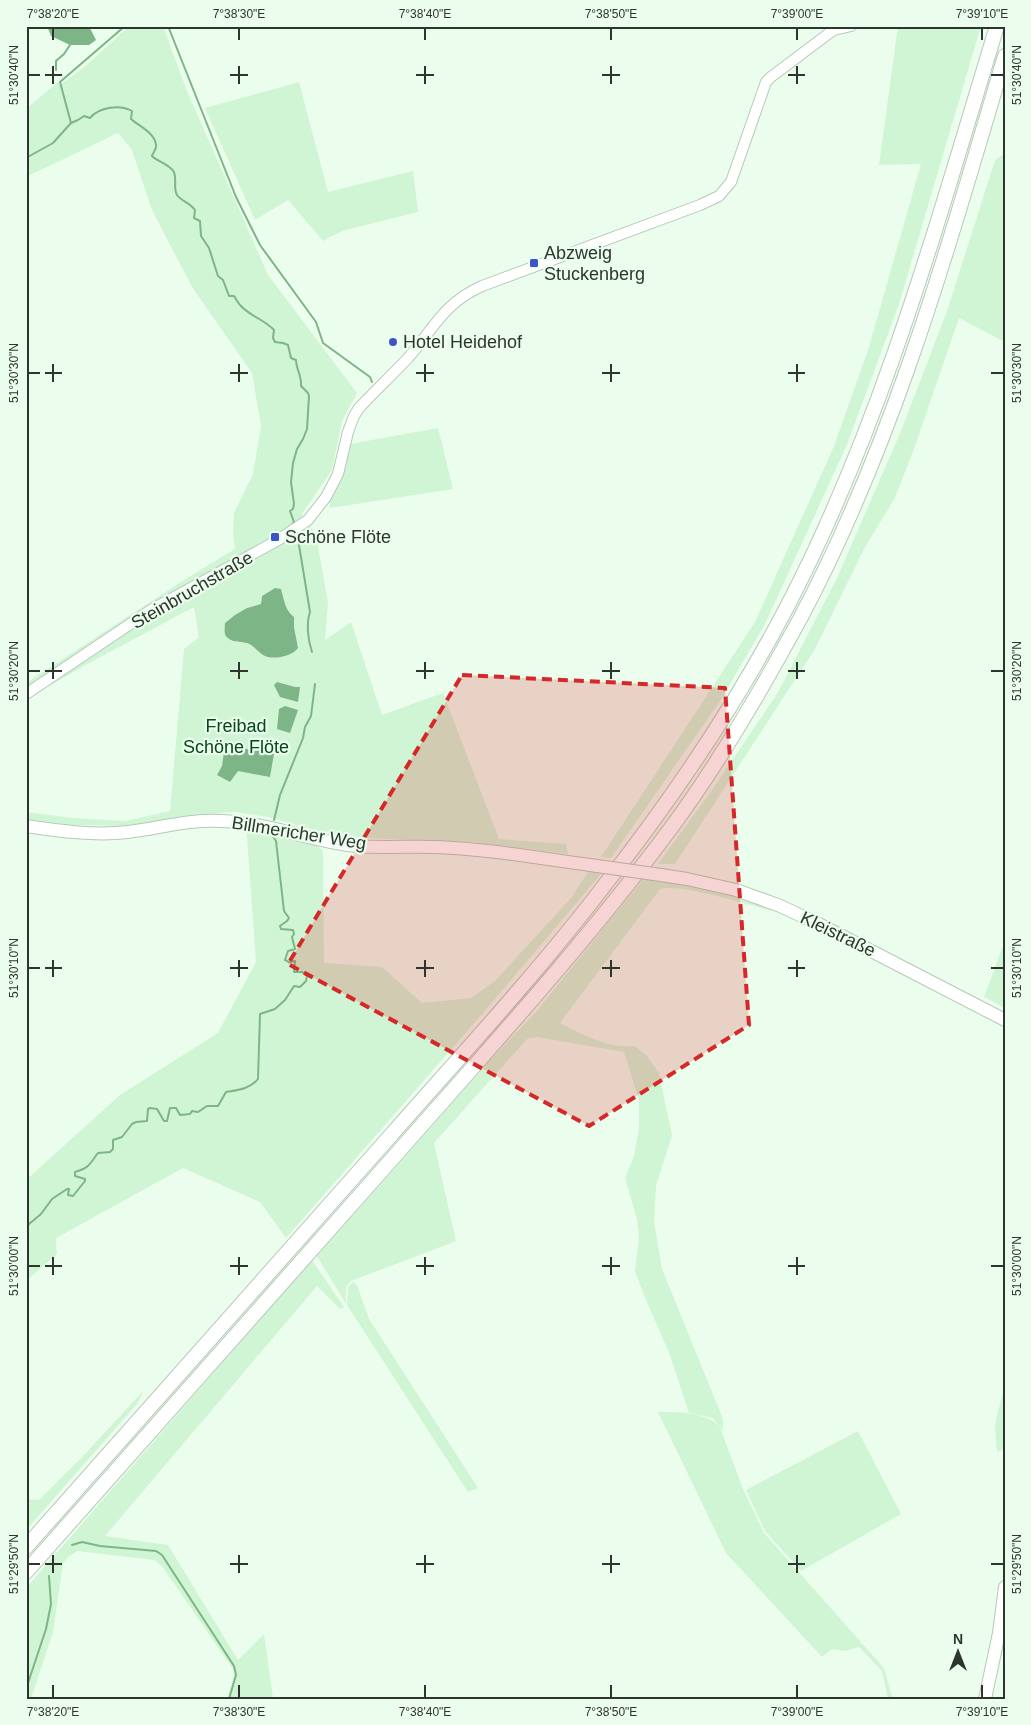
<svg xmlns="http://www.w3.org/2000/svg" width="1031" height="1725" font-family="Helvetica,sans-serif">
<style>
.green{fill:#d0f5d4;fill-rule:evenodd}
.water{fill:#7eb586}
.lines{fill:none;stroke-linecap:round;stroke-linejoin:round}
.stream{stroke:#7eb586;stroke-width:2}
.minor-casing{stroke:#b7c8b9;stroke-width:12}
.major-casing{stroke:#b7c8b9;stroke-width:14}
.highway-casing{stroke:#b7c8b9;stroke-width:16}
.minor{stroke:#fff;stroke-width:10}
.major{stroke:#fff;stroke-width:12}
.highway{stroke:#fff;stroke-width:14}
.major-bridge-casing{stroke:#b7c8b9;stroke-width:14;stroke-linecap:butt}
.major-bridge{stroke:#fff;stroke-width:12}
.marked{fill:#d62828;fill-opacity:0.2;stroke:#d62828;stroke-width:4;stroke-dasharray:10 6;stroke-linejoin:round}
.ticks{fill:none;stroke:#2e352f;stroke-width:2}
.poi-dot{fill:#3f52c6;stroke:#ebfded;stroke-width:2}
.labels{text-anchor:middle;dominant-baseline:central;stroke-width:4.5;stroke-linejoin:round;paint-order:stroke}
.poi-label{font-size:18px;fill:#2e352f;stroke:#ebfded;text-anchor:start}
.street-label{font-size:18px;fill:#2e352f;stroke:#ebfded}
.park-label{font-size:18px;fill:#06461a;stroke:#ebfded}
.neatline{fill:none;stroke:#2e352f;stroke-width:2}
.ticks-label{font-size:12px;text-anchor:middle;fill:#2e352f}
</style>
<rect width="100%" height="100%" fill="#ebfded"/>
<!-- green -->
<g class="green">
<path d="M129,26H163L187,91L268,275L357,393L342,421L332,470L302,514L316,535L328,602L325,640L351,622L382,715L443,693L499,839L566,844L568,854L471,842L363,838L321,832L268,817L235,812L194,815L126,826L73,825L26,819V812L73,818L125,821L170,811L184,649L199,637L194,607L89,663L39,692L26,701V683L187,578L235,549L233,535L234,513L253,474L261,426L252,373L192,287L152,210L132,150L118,133L26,177V109L58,82L60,85L87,65ZM275,588C285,597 284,609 294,617V627L298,648L295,652L265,656L225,623L247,608L261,604L262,596Z"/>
<polygon points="898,26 981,26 899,304 846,447 765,624 720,701 611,858 601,857 755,622 834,446 868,350 921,164 879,165"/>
<polygon points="299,82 328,192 413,171 418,212 342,231 323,241 288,200 255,220 205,108"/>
<polygon points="1005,153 1005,342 959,318 915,446 895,498 865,547 815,649 675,864 658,864 710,793 777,694 837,578 901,431 947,311 995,160"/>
<polygon points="438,428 453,489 330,508 329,500 350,444"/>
<polygon points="246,823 309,838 323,851 324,963 382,967 422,1003 471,998 495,981 571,898 588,872 602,873 483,1013 286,1238 260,1202 183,1168 56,1238 57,1254 26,1281 26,1180 120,1095 218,1033 256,962"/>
<path d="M644,878L686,882L777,907L776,912C751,906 682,883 660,889L560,1023C583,1035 610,1049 635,1046L647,1056L659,1073L672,1135L656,1186L654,1221L662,1269L723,1419V1431L713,1418L689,1413L670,1355L644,1295L635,1271L639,1238L637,1219L625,1178L634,1156L639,1129V1100L624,1052L537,1037L527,1039L434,1143L456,1241L351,1281L346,1287V1304L317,1256L495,1055L536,1012Z"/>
<polygon points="1005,941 1005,1008 984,997"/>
<polygon points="312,1260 344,1307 340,1309 317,1286 105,1536 168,1545 238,1660 264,1634 273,1699 227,1699 235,1672 162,1566 154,1560 77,1551 68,1557 63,1564 53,1632 31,1699 26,1699 26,1588"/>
<polygon points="353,1282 357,1285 369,1319 478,1488 468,1492 347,1305 348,1287"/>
<polygon points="1005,1384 1004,1449 997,1452 995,1424"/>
<polygon points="144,1390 137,1404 26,1530 26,1499 39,1500 85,1454"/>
<path d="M658,1412C679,1412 705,1412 720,1427L743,1489L764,1533L884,1668L893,1699H888L882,1671L859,1647L846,1651L832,1649L822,1657L726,1553Z"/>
<polygon points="858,1431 901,1514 801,1571 765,1531 746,1490"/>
</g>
<!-- water -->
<g class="water">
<polygon points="47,26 89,26 96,40 89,45 70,45 51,36"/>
<path d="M275,588L281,589C284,600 285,610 294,617V627L298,648C293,656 274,660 265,656C258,653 254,645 247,643C240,641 233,643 228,638C223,635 225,628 225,623L235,615L247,608L261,604L262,596Z"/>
<polygon points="277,682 295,687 300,687 298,702 280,697 274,685"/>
<polygon points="285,706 298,710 290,733 277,729 279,709"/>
<polygon points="225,745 257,751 258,749 274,754 270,777 238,771 230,782 217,775 222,766"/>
</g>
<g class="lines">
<!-- stream -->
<g class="stream">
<path d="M125,26L60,82L71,123L78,120L84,116L90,118C99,107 120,104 132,111L131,119C139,126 155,133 156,145C157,149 153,152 152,156C158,162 169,164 174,172C177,180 173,188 177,195C181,201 190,203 195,210L194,218L200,221L201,236L209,248L218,276L223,280L229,296H234C236,299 238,303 241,306C250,316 265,320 274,330L273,338L275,342L283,343L288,345L291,358L296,360C296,369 302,376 301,386L308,393L309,396L307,429L303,439L297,449L293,463L291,482L294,504L293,509L290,511L294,522L290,527"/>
<polyline points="168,26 236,197 260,245 316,322 323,343 370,377 372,382"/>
<polyline points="56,70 56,61 64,54 70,45"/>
<polyline points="26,158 53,143 71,123"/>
<path d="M298,539L310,612C306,624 308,640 312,652"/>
<polyline points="274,820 280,795 303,738 305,727 311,716 315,684"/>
<path d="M26,1229L29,1224L41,1214L52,1199L67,1189H69L68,1195L73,1196L85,1181V1179L75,1176V1172C90,1168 90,1163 98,1153L110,1152L113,1149V1140L122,1137L132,1124L136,1122L147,1121L148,1109L150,1108L157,1109L164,1121H167L170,1108H176L180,1115L190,1114L192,1111L198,1112L207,1106H218L226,1092C238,1090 250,1089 258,1079L260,1014L275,1009L285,1000L294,986L300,987L306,981L307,976L302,972H294L295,961L289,962L285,960L288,951L295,949L292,937L294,934L293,930L281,929L280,926L287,921L289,918L284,911L276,841L272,835"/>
<polyline points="72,1545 82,1542 100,1546 156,1551 162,1555 234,1666 236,1675 229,1699"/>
<polyline points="26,1689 46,1629 51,1604 49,1576"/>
</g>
<defs>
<path id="minor" d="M26,694L151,610L278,540L308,520L326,497L338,474L348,432L354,416L359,408C375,391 392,375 408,358C434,328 444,303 482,286L700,205L719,196L731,182L766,82L771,77L828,34L834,30L851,26"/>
<g id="major">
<path d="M26,826C59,831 95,836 128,832C160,828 190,819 222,821C268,823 311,841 356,846C382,848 410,846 436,847C487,849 539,858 590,865"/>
<polyline points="661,875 687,879 736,890 778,905 819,924 1005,1020"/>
<polyline points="985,1699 999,1633 1005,1587"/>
</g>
<g id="highway">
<path d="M26,1547C148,1410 270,1272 392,1134C465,1051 540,970 607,882C675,795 737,703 788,605C883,422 937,223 997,26"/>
<path d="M26,1572C148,1434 270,1296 392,1159C487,1051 585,944 671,828C720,762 762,689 801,617C895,440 948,247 1005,56"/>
</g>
</defs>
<!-- minor casing -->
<use href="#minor" class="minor-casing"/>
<!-- major casing -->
<use href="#major" class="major-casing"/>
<!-- highway casing -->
<use href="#highway" class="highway-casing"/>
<!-- minor -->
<use href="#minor" class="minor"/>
<!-- major -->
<use href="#major" class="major"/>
<!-- highway -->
<use href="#highway" class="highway"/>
<defs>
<polyline id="major-bridge" points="590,865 661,875"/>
</defs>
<!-- major-bridge casing -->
<use href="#major-bridge" class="major-bridge-casing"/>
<!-- major-bridge -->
<use href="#major-bridge" class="major-bridge"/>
</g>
<!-- marked area -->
<path class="marked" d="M462,675L725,688L749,1025L589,1126L288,964Z"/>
<!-- ticks -->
<path class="ticks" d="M53,28V40M239,28V40M425,28V40M611,28V40M797,28V40M982,28V40M53,66V84M239,66V84M425,66V84M611,66V84M797,66V84M28,75H40M45,75H62M230,75H248M416,75H434M602,75H620M788,75H805M991,75H1004M53,364V382M239,364V382M425,364V382M611,364V382M797,364V382M28,373H40M45,373H62M230,373H248M416,373H434M602,373H620M788,373H805M991,373H1004M53,662V679M239,662V679M425,662V679M611,662V679M797,662V679M28,671H40M45,671H62M230,671H248M416,671H434M602,671H620M788,671H805M991,671H1004M53,960V977M239,960V977M425,960V977M611,960V977M797,960V977M28,968H40M45,968H62M230,968H248M416,968H434M602,968H620M788,968H805M991,968H1004M53,1257V1275M239,1257V1275M425,1257V1275M611,1257V1275M797,1257V1275M28,1266H40M45,1266H62M230,1266H248M416,1266H434M602,1266H620M788,1266H805M991,1266H1004M53,1555V1573M239,1555V1573M425,1555V1573M611,1555V1573M797,1555V1573M28,1564H40M45,1564H62M230,1564H248M416,1564H434M602,1564H620M788,1564H805M991,1564H1004M53,1685V1698M239,1685V1698M425,1685V1698M611,1685V1698M797,1685V1698M982,1685V1698"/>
<!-- markers -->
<g class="poi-dot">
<rect x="529" y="258" width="10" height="10" rx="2.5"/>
<circle cx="393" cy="342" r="5"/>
<rect x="270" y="532" width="10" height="10" rx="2.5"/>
</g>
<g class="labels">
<!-- poi labels -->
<g class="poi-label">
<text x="544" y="253">Abzweig<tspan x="544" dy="21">Stuckenberg</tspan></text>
<text x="403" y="342">Hotel Heidehof</text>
<text x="285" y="537">Schöne Flöte</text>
</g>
<!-- street labels -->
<g class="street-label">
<text transform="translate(192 590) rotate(-30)">Steinbruchstraße</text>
<text transform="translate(299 833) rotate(9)">Billmericher Weg</text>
<text transform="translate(838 934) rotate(26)">Kleistraße</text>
</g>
<!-- park labels -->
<g class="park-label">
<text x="236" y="726">Freibad<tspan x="236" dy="21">Schöne Flöte</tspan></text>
</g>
</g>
<!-- border -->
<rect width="1031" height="1725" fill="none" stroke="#ebfded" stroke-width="55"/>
<!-- north arrow -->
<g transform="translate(958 1652)" stroke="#ebfded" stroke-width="4" paint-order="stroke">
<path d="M0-4L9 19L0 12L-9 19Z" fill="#2e352f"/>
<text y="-8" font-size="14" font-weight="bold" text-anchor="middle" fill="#2e352f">N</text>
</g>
<rect x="28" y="28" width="976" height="1670" class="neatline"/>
<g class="ticks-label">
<text x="53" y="18">7°38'20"E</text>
<text x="239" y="18">7°38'30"E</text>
<text x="425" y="18">7°38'40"E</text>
<text x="611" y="18">7°38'50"E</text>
<text x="797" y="18">7°39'00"E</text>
<text x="982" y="18">7°39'10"E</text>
<text transform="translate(14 75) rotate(-90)" y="4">51°30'40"N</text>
<text transform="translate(1017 75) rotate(-90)" y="4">51°30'40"N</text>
<text transform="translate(14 373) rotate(-90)" y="4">51°30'30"N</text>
<text transform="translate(1017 373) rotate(-90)" y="4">51°30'30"N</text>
<text transform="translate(14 671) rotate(-90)" y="4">51°30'20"N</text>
<text transform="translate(1017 671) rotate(-90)" y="4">51°30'20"N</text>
<text transform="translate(14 968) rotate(-90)" y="4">51°30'10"N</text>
<text transform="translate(1017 968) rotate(-90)" y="4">51°30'10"N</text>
<text transform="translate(14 1266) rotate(-90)" y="4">51°30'00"N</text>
<text transform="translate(1017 1266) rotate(-90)" y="4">51°30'00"N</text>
<text transform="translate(14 1564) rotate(-90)" y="4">51°29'50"N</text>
<text transform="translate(1017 1564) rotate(-90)" y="4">51°29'50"N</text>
<text x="53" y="1716">7°38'20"E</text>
<text x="239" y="1716">7°38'30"E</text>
<text x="425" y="1716">7°38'40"E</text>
<text x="611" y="1716">7°38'50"E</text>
<text x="797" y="1716">7°39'00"E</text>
<text x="982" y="1716">7°39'10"E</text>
</g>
</svg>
